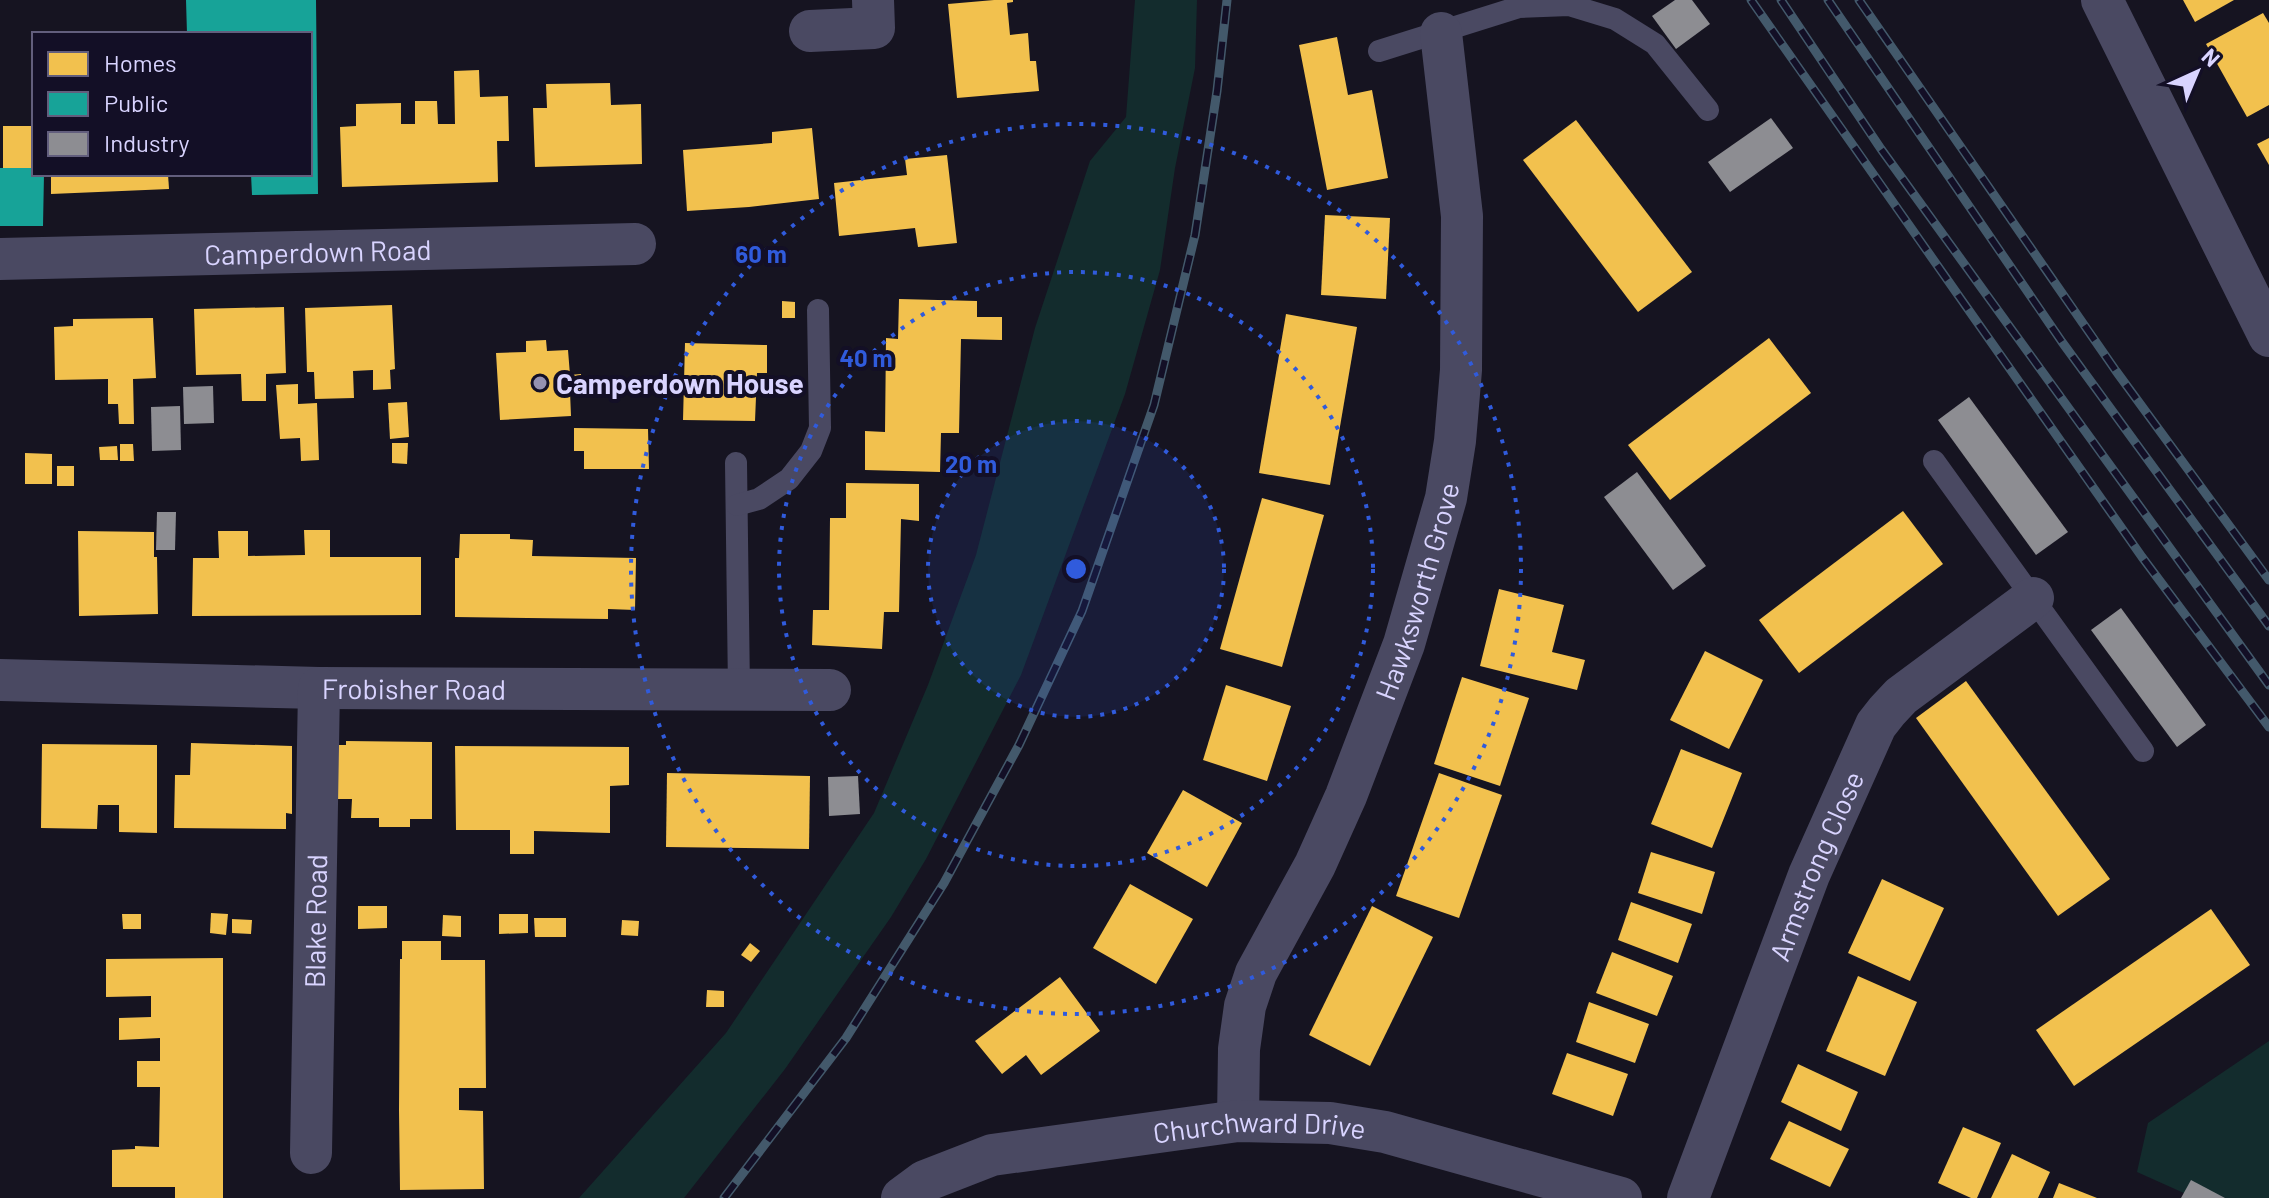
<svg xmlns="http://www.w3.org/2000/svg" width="2269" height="1198" font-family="Barlow,sans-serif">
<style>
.green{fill:#132c2d}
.homes{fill:#f2c14e}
.public{fill:#17a398}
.industry{fill:#8d8d92}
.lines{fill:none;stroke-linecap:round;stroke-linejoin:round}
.lane{stroke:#4a4962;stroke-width:22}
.street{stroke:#4a4962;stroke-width:42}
.rail-casing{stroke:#43596b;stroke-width:9}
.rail{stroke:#130f26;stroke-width:6;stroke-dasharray:18;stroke-linecap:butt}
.ring{fill:none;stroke:#305bdc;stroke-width:4;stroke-dasharray:4 8}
.poi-dot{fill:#9591b1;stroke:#130f26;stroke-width:3}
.labels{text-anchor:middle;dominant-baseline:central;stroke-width:8;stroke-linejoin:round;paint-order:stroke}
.street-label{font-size:28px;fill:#d9d4ff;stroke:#130f26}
.poi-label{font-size:28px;font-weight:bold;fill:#d9d4ff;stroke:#130f26;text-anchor:start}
.centre{fill:#305bdc;stroke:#130f26;stroke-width:4}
.ring-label{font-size:24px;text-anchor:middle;font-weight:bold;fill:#305bdc;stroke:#130f26;stroke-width:8;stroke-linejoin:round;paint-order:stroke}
</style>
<rect width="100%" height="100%" fill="#161421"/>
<!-- green -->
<g class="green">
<polygon points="1135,0 1197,0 1195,68 1175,168 1160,270 1125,394 1021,675 926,859 891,917 785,1069 684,1198 579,1198 726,1033 874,813 928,685 976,555 1035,328 1090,161 1126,117"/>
<polygon points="2269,1041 2269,1198 2195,1198 2137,1172 2148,1123"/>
</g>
<!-- homes -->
<g class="homes">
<polygon points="994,0 1013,0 1013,2 1007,3 1010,35 1028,33 1030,61 1036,61 1039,91 957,98 948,4"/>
<polygon points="2183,0 2234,0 2195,22"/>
<polygon points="2263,13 2269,23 2269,105 2247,117 2206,44"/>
<polygon points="1337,37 1348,95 1372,90 1388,178 1327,190 1299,45"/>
<polygon points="479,70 480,97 508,96 509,141 497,141 498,182 342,187 340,127 356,126 356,104 401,103 401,124 415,124 415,101 437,101 438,124 455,124 454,71"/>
<polygon points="610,83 611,105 641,104 642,164 535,167 533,108 547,108 546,84"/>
<polygon points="1576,120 1692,272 1638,312 1523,160"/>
<rect x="3" y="126" width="31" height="42"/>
<polygon points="812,128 819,199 749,207 687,211 683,150 772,143 772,132"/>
<polygon points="2269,138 2269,165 2257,144"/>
<polygon points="947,155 957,243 918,247 915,228 839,236 834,183 907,175 905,159"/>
<polygon points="51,174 168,174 169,189 51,194"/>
<polygon points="1325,215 1390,218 1386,299 1321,295"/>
<polygon points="899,299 977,301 977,317 1002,317 1002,340 961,339 959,433 941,433 940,472 865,470 865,431 885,432 886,338 898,339"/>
<polygon points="782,301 795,302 795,318 782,318"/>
<polygon points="392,305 395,369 390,370 391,389 373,390 373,370 353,371 354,398 315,399 314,372 307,372 305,308"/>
<polygon points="284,307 286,373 266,374 266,401 242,401 241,374 196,375 194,309"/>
<polygon points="1286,314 1357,327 1330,485 1259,473"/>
<polygon points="153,318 156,378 133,379 134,424 119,424 118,404 108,404 108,379 55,380 54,327 73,326 73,319"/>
<polygon points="1769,338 1811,393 1670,500 1628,445"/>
<polygon points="546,340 547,351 568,350 570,375 581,374 582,391 570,392 571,416 500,420 496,353 526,352 526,341"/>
<polygon points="685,343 767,345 767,373 757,373 755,421 683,420"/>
<polygon points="298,384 298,404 317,403 319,460 301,461 300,438 280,439 276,385"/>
<polygon points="407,402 409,437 390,439 388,403"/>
<polygon points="574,428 648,429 649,469 584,469 584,451 574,451"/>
<polygon points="392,443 408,443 407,464 392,463"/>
<polygon points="120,444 133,444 134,461 120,461"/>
<polygon points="117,446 118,460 100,460 99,447"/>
<polygon points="25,453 52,454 52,484 25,484"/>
<rect x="57" y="466" width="17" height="20"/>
<polygon points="846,483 919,484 919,521 901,519 899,612 884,612 882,649 812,645 813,610 829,610 830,518 846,518"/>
<polygon points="1262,498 1324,515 1282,667 1220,649"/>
<polygon points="1903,511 1943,564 1799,673 1759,620"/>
<polygon points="304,530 330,530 330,557 421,557 421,615 192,616 193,558 219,558 218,531 248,531 248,556 305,555"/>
<polygon points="78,531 154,532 154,557 157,557 158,614 79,616"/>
<polygon points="460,534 510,534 510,539 533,540 532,556 636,558 635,610 608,609 608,619 455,617 455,558 459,558"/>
<polygon points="1499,589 1564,605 1552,652 1585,660 1577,690 1480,666"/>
<polygon points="1705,651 1763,680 1729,749 1670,720"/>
<polygon points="1462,677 1529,698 1500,786 1434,764"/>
<polygon points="1966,681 2110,879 2058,916 1916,718"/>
<polygon points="1226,685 1291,706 1267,781 1203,760"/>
<polygon points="346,741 432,742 432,819 410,819 410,827 379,827 379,818 351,818 352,799 328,799 329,745 346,745"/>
<polygon points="191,743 292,746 292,814 286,813 286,829 174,828 175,775 190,775"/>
<polygon points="42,744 157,745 157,833 119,832 119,805 98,805 97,829 41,828"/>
<polygon points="455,746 629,747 629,785 610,786 610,833 534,831 534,854 510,854 510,830 456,830"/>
<polygon points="1681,749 1742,773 1712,848 1651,824"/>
<polygon points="667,773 810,776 809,849 666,847"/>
<polygon points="1439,773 1502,795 1459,918 1396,896"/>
<polygon points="1183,790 1242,823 1207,887 1147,853"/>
<polygon points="1651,852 1715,872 1702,914 1638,893"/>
<polygon points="1882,879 1944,908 1910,981 1848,953"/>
<polygon points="1130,884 1193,919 1156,984 1093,948"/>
<polygon points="1631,902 1692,924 1678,963 1618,940"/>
<polygon points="358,906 387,906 387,928 358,929"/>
<polygon points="1372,906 1433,937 1370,1066 1309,1035"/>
<polygon points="2211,909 2250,965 2074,1086 2036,1030"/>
<polygon points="211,913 228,914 226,935 210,933"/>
<polygon points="122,914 141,914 141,929 123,929"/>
<polygon points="499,914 528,914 528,933 499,934"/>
<polygon points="443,915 461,916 461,937 442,936"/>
<polygon points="534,918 566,918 566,937 535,937"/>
<polygon points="232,919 252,920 251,934 232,933"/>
<polygon points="622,920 639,921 638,936 621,935"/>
<polygon points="402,941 441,941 441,960 485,960 486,1088 459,1088 459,1110 483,1111 484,1189 400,1190 399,1110 400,959 402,959"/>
<polygon points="750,943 760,951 751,962 741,955"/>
<polygon points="1612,952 1673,976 1657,1016 1596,993"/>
<polygon points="223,958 223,1198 175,1198 175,1187 112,1187 112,1150 135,1149 135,1146 159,1147 160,1087 137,1087 137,1061 160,1061 160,1038 119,1040 119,1018 151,1017 151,996 106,997 106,959"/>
<polygon points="1858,976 1917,1002 1885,1076 1826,1051"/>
<polygon points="1060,977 1100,1031 1041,1075 1026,1055 1002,1074 975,1041"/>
<polygon points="707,990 724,991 724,1007 706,1007"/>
<polygon points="1589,1002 1649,1024 1635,1063 1576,1042"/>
<polygon points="1567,1053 1628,1074 1613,1116 1552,1094"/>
<polygon points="1798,1064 1858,1092 1841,1131 1781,1102"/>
<polygon points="1789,1121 1849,1149 1830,1187 1770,1159"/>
<polygon points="1963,1127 2001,1143 1977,1198 1971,1198 1938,1183"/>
<polygon points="2012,1154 2050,1172 2038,1198 1991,1198"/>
<polygon points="2059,1183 2097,1198 2053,1198"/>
</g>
<!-- public -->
<g class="public">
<polygon points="186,0 316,0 318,194 252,195 251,174 310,174 310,34 187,34"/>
<polygon points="0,168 34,168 34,174 44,174 43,226 0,226"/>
</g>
<!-- industry -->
<g class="industry">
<polygon points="1675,0 1692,0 1710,24 1676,49 1652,16"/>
<polygon points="1771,118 1793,148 1730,192 1708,162"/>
<polygon points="213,386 214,423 184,424 183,387"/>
<polygon points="1969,397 2068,532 2036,555 1938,420"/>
<polygon points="180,406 181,450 152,451 151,407"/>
<polygon points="1637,472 1706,566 1673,590 1604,497"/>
<polygon points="157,512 176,512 175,550 156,550"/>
<polygon points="2121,608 2206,725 2177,747 2091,630"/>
<polygon points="858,776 860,814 829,816 828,777"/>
<polygon points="2191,1180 2225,1198 2181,1198"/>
</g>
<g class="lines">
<!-- lane -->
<g class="lane">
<polyline points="1379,51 1519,7 1569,5 1615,19 1655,44 1708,110"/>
<polyline points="1934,461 2143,751"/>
<polyline points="736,463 739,690"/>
<polyline points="737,505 759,499 789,479 811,451 820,428 818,310"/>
</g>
<!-- street -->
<g class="street">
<polyline points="2102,0 2269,336"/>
<polyline points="810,31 874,28 873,0"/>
<path id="s1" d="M0,259L635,244"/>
<path id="s2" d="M0,680L319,688L830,690"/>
<path id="s3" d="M1238,1121L1239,1049L1245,1006L1256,973L1315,865L1346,796L1404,644L1446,498L1455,441L1461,370L1462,216L1441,33"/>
<path id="s4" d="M311,1153L319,688"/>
<path id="s5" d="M902,1198L925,1181L992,1155L1238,1121L1330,1123L1385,1132L1621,1198"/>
<path id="s6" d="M1688,1198L1809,875L1876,725L1887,711L1901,696L2033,598"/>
</g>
<defs>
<g id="rail">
<polyline points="1751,0 2142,557 2269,727"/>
<polyline points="1781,0 1881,149 2269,685"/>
<polyline points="1828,0 2062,342 2269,626"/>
<polyline points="1859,0 2116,371 2269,580"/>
<polyline points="724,1198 846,1038 944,883 1019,745 1082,611 1154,405 1195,235 1217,91 1227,0"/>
</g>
</defs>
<!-- rail casing -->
<use href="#rail" class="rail-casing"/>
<!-- rail -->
<use href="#rail" class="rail"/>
</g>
<!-- distance rings -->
<circle cx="1076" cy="569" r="148" fill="#305bdc" fill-opacity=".12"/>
<g class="ring">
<circle cx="1076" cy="569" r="148"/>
<circle cx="1076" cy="569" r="297"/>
<circle cx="1076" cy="569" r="445"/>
</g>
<!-- markers -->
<circle class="poi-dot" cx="540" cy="383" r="8"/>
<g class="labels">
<!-- street labels -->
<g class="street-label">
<text stroke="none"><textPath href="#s1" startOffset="318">Camperdown Road</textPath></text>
<text stroke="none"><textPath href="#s3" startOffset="566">Hawksworth Grove</textPath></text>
<text stroke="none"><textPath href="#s2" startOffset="414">Frobisher Road</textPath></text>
<text stroke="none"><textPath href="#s6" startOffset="356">Armstrong Close</textPath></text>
<text stroke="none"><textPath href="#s4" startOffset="232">Blake Road</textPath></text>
<text stroke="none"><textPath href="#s5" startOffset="370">Churchward Drive</textPath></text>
</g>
<!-- poi labels -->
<g class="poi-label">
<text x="556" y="383">Camperdown House</text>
</g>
</g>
<circle cx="1076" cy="569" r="12" class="centre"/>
<g class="ring-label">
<text x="761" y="263">60 m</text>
<text x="866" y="367">40 m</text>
<text x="971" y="473">20 m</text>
</g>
<!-- legend -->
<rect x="32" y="32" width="280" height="144" fill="#130f26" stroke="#625e7d" stroke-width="2"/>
<rect x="48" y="52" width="40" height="24" fill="#f2c14e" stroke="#625e7d" stroke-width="2"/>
<text x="104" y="72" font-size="24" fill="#d9d4ff">Homes</text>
<rect x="48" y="92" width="40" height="24" fill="#17a398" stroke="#625e7d" stroke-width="2"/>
<text x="104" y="112" font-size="24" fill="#d9d4ff">Public</text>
<rect x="48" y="132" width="40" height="24" fill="#8d8d92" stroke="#625e7d" stroke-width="2"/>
<text x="104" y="152" font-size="24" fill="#d9d4ff">Industry</text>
<!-- north arrow -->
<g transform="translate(2197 72) rotate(44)" stroke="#130f26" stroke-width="6" paint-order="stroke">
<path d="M0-6L14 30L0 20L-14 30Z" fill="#d9d4ff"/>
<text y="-12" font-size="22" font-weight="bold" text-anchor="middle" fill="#d9d4ff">N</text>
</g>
</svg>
